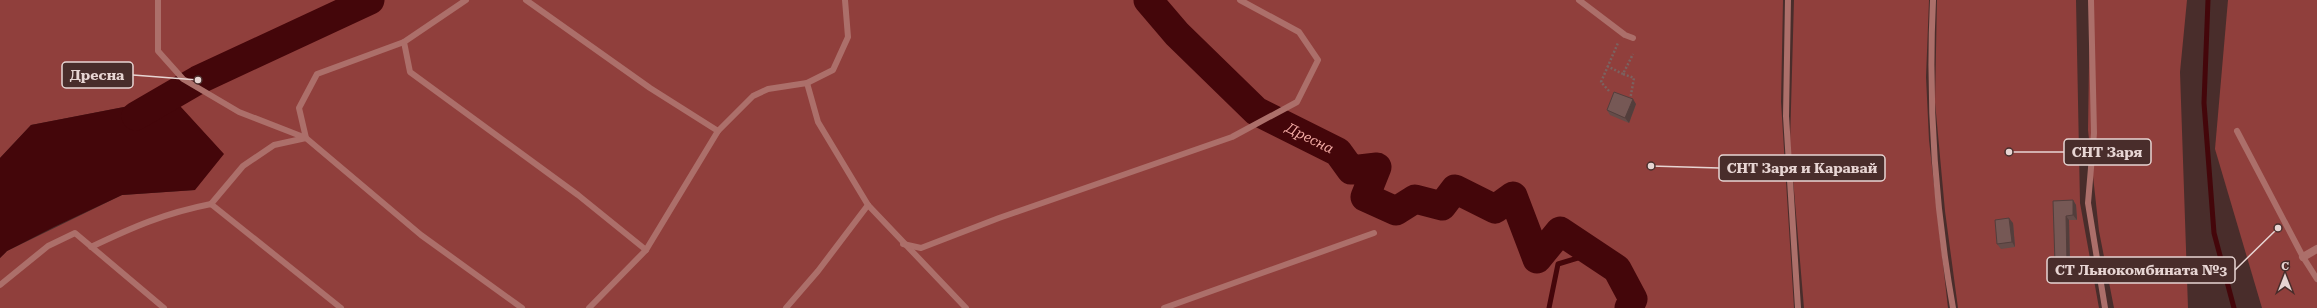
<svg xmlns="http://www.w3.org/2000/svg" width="2317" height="308" font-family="'Roboto Serif',serif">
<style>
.green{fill:#903f3c}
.water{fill:#44060a}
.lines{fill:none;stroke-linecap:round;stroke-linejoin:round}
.stream{stroke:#44060a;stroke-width:5}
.river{stroke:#44060a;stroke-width:29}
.path{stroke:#7b6260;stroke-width:2.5;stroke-dasharray:2 2;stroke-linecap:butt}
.lane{stroke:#ac6f6a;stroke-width:6}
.street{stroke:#ac6f6a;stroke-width:8}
.wall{fill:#654c49}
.shaded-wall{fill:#533e3c}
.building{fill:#765855;stroke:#533e3c}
.labels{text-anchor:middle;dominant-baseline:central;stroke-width:3.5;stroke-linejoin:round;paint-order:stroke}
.water-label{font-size:14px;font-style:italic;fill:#f2aaa4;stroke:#492d2b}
.leader{fill:none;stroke:#e7d5d3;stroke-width:1.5}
.callout-dot{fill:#e7d5d3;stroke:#492d2b;stroke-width:1.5}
.callout{fill:#492d2b;stroke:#e7d5d3;stroke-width:1.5}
.callout-label{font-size:14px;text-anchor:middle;font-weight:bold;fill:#e7d5d3}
</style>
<rect width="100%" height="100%" fill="#492d2b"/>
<!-- green -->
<g class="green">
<polygon points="0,0 1783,0 1781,102 1794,308 0,308 0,258 7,251 122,195 195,190 170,95 124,107 31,125 0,158"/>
<polygon points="1794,0 1929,0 1926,77 1929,140 1948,308 1804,308 1790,143"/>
<polygon points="1937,0 2076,0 2080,203 2099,308 1958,308 1945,211 1935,102"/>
<polygon points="2090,0 2187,0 2180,72 2188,308 2114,308 2099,231 2088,130"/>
<polygon points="2228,0 2317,0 2317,308 2262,308 2215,149"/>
</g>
<!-- water -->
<polygon class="water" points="170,95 224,154 195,190 122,195 54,227 7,251 0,258 0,158 31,125 124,107"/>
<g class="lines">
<!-- stream -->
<g class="stream">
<polyline points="2208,0 2204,103 2214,233 2234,308"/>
<polyline points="1549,308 1558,264 1594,253"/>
</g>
<!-- river -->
<g class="river">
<path id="s1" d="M1148,0L1177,34L1256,111L1338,152L1351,170L1377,167L1365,197L1396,211L1415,199L1442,206L1455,189L1495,209L1513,196L1537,259L1560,231L1617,269L1633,299L1629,308"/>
<polyline points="136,116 198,80 370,0"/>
</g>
<!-- path -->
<g class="path">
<polyline points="1607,66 1623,74"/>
<polyline points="1609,91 1601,82 1618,43"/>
<polyline points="1630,100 1634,78 1623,74 1633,54"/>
</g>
<!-- lane -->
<g class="lane">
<polyline points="158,0 158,51 183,79 239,112 306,138 274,145 243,166 211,204"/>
<polyline points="466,0 404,42 410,72 578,195 646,250"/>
<polyline points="526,0 650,88 718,131"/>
<polyline points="1579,0 1625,35 1633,38"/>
<polyline points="1788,0 1786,116 1798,308"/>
<path d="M1933,0C1928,103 1935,206 1953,308"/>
<polyline points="2091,0 2094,133 2088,203 2105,308"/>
<polyline points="404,42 317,74 299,108 306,138 421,235 522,308"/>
<polyline points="807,83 818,122 868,205 966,308"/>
<polyline points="2237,131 2303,257 2317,279"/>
<polyline points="903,244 921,248 999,218 1232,137 1297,102 1318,60 1299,32 1240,0"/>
<path d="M91,247C133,227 165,213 211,204L341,308"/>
<polyline points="0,285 48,246 75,233 164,308"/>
<polyline points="589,308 646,250 718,131 753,96 768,89 807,83 833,70 848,37 845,0"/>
<polyline points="786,308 818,271 868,205"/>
<polyline points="1164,308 1374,233"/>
</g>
<!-- street -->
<polyline class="street" points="2303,257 2317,249"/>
</g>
<!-- wall -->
<g class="wall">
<polygon points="1636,104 1629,123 1610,115 1607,110"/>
<polygon points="2073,200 2076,205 2077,220 2069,220 2070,267 2059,267 2055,263 2053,201"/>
<polygon points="2013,223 2015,247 2001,249 1997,244"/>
</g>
<!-- shaded-wall -->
<g class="shaded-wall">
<polygon points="1633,99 1636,104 1629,123 1625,118"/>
<polygon points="2073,200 2076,205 2077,220 2073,215"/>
<polygon points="2066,216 2069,220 2070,267 2067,263"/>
<polygon points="2009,218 2013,223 2015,247 2012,242"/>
</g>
<!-- building -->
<g class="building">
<polygon points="1614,92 1633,99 1625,118 1607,110"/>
<polygon points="2073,200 2073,215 2066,216 2067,263 2055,263 2053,201"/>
<polygon points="2009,218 2012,242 1997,244 1995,220"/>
</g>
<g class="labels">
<!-- water labels -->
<g class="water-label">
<text stroke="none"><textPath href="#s1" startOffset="215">Дресна</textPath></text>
</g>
</g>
<!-- callouts -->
<path class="leader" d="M198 80L133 75M2009 152L2064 152M1651 166L1719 168M2278 228L2235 270"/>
<g class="callout-dot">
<circle cx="198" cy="80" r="4"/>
<circle cx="2009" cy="152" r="4"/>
<circle cx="1651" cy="166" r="4"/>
<circle cx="2278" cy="228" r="4"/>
</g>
<g class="callout">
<rect x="62" y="62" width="71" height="26" rx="4"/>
<rect x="2064" y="139" width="87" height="26" rx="4"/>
<rect x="1719" y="155" width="166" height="26" rx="4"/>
<rect x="2047" y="257" width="188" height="26" rx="4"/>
</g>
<g class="callout-label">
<text x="97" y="80">Дресна</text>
<text x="2107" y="157">СНТ Заря</text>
<text x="1802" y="173">СНТ Заря и Каравай</text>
<text x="2141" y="275">СТ Льнокомбината №3</text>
</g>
<!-- north arrow -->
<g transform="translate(2285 276)" stroke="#492d2b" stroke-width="3" paint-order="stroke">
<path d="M0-3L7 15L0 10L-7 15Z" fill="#e7d5d3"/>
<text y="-6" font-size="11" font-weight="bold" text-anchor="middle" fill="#e7d5d3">С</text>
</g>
</svg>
